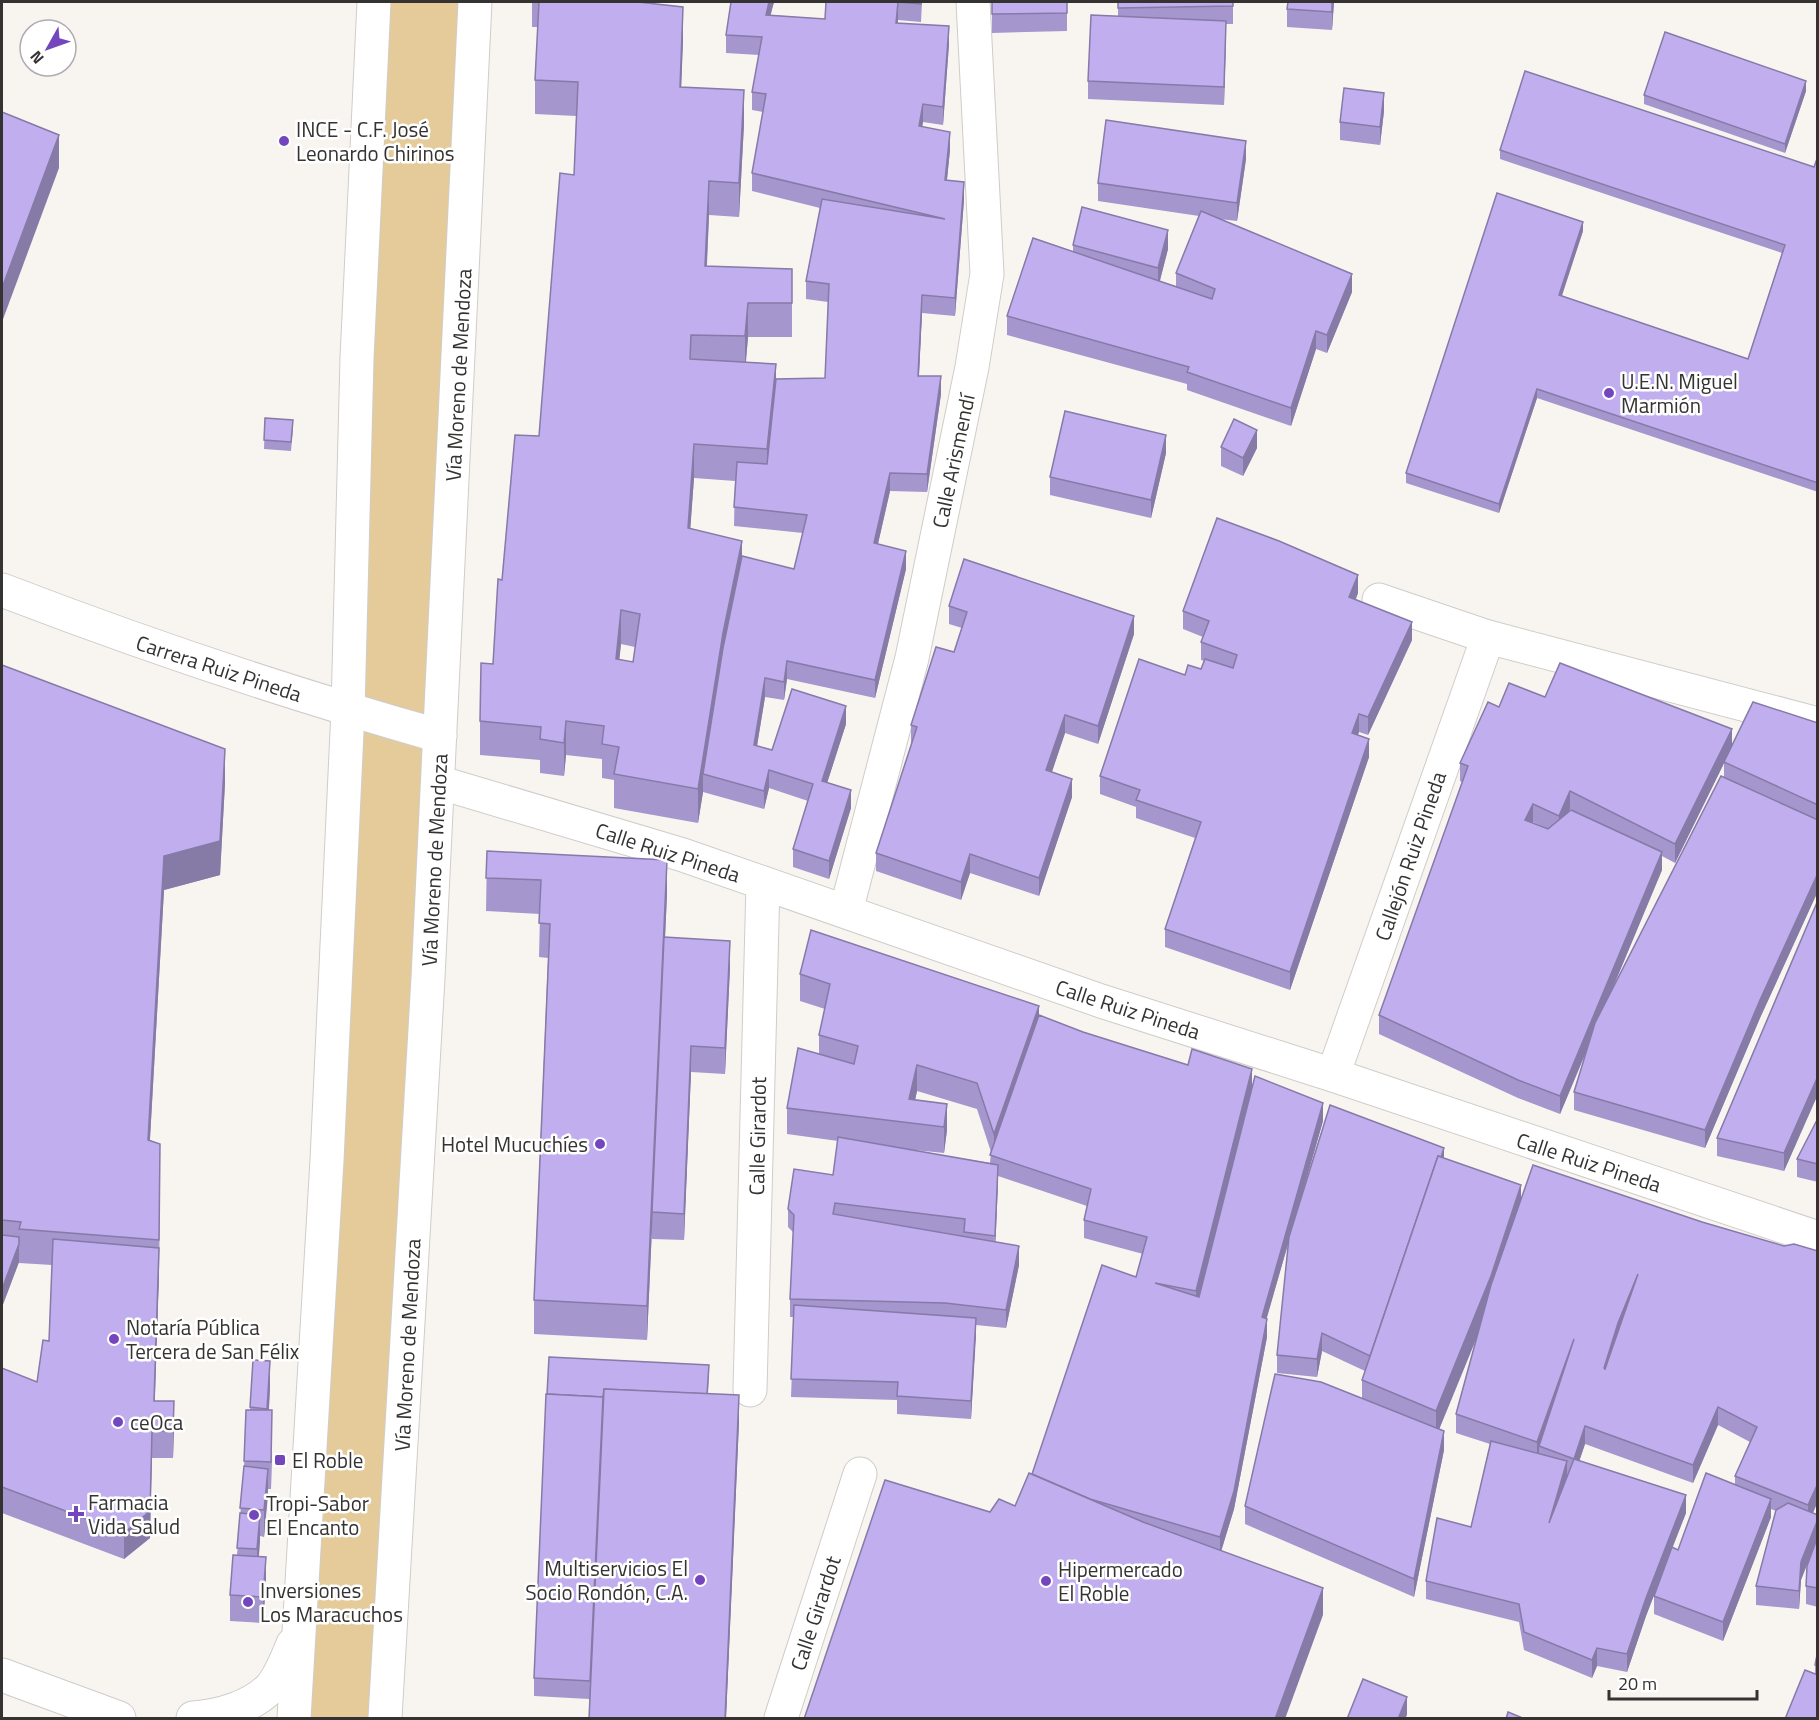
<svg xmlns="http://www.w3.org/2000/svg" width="1819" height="1720" font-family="'Titillium Web',sans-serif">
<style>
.green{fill:#e4cb99}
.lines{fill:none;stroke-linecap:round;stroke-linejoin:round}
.minor-casing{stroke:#cfcdc9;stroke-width:35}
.minor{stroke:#fff;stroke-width:33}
.wall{fill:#a596ce;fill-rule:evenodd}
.shaded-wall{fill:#867aa7}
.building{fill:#c0aeef;stroke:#867aa7;stroke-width:1.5;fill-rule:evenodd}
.poi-dot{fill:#7346be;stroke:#fff;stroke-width:2}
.labels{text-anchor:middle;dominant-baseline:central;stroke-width:5;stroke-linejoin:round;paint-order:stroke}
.poi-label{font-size:21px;fill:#343331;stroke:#fff;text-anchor:start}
.street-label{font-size:21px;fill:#343331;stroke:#fff}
</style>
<rect width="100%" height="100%" fill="#f8f5f1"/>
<!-- green -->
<polygon class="green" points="374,2 475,2 436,739 380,1718 300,1718"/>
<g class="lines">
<defs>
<g id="minor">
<path d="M2,590C145,645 291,694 440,736"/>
<polyline points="1379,600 1488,637"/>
<polyline points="438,782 683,855 1101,1001 1333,1075 1818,1238"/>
<polyline points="846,911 912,658 972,367 987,274 973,2"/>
<polyline points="1333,1075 1488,637 1818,724"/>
<polyline points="750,1390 763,883"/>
<polyline points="2,1675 119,1718"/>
<path d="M193,1718C220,1716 252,1707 271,1687C281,1675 287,1658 293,1644"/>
<polyline points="294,1718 327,1160 348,710 357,358 374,2"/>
<polyline points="385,1718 428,978 475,2"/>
<polyline points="781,1718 860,1474"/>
</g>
</defs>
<!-- minor casing -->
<use href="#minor" class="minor-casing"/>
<!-- minor -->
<use href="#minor" class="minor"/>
</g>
<!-- wall -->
<g class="wall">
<path d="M532,2H640L683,40L681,87L744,124L739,217L709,215L707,266L792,269V337H748L746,362L776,379L825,378L828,302L806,299V281L820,208L752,191V173L763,112L752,110V92L759,55L726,53V35L731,2H774L770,15L825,19L826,2H922L921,22L898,20V23L949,44L943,125L923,122L922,127L950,150L947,180L964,200L955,316L922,313L919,376L941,394L927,492L890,491L878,544L906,569L875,698L787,679L784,700L765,697L757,746L772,750L846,724L827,783L851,808L829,879L793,867V849L808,801L769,788L764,809L703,792L698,823L614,808V780L602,778V759L566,755L564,776L540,773V760L480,755V721L493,664L502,580L539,436L574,175L576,116L535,114V80L538,27H532ZM694,478L735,481L734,526L803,533L794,569L742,556L690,528ZM621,644L635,647L633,662L619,659Z"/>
<polygon points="992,2 1067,2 1067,31 992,33"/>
<polygon points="1118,2 1233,2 1233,24 1226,24 1224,105 1088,99 1088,81 1118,16"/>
<polygon points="1334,2 1332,30 1287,27 1287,9"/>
<polygon points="1806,91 1785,153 1644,104 1644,95"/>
<polygon points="1384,111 1380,145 1340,140 1340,122"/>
<polygon points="1500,150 1814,167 1818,156 1818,492 1537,398 1499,513 1406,483 1406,473 1583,231 1561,296 1748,359 1782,253 1500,159"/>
<polygon points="1246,159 1237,221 1219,219 1352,292 1327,353 1316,349 1291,426 1187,390 1187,384 1007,335 1007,316 1073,251 1073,245 1168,249 1160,281 1176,286 1176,273 1199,216 1098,201 1098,183"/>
<polygon points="265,418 293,429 291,451 264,449"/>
<polygon points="1221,447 1257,448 1243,476 1221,466"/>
<polygon points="1166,453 1151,518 1050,495 1050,477"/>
<polygon points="1358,593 1356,599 1412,640 1368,735 1359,732 1358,735 1369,757 1290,990 1165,947 1165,929 1195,838 1136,818 1136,807 1100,794 1100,776 1185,675 1201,669 1204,661 1201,660 1201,642 1203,637 1183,629 1183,611"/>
<polygon points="949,606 1134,634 1098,744 1065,733 1052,772 1072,797 1039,896 970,873 961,900 876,871 876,853 912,743 911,743 911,725 954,652 962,628 949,624"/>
<polygon points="2,665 225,783 220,875 164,890 150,1140 160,1144 159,1274 154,1401 174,1427 173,1458 152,1458 150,1538 124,1559 2,1513 2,1368 37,1382 49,1341 52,1265 19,1263 19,1262 2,1307"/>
<path d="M1545,697L1732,746L1818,723V891L1760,1018L1705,1148L1574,1110V1092L1587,1050L1560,1114L1518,1098L1379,1034V1015L1462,782L1460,781V763L1499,707ZM1724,763V778L1611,992L1662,870V856L1675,863ZM1570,809L1581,815L1568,812ZM1533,822L1548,829L1532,823Z"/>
<polygon points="487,851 667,894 665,937 730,967 725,1074 691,1072 684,1240 652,1239 652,1226 647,1340 534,1334 534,1300 548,958 539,957 540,914 486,911"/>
<polygon points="1818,900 1818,1094 1784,1171 1717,1156 1717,1138"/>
<path d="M800,974L1039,1015L1083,1032L1252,1087L1323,1121L1299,1204L1444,1158L1521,1197L1702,1222L1784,1246L1818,1251V1501L1813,1513L1818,1515V1607L1806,1604V1586L1815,1543L1801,1580L1799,1609L1756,1605V1586L1776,1511L1771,1509V1517L1723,1641L1654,1614V1596L1662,1574L1646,1616L1627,1672L1597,1666L1592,1678L1524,1650L1519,1622L1426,1599V1581L1471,1527L1490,1444L1456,1433V1414L1477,1336L1439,1429L1444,1450L1414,1597L1245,1524V1506L1362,1399V1380L1365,1371L1322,1351L1317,1377L1277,1373V1355L1289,1241L1266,1319L1267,1337L1234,1509L1221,1551L1323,1615L990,1512L1015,1506L1136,1277L1143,1254L1084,1238V1220L1087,1206L998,1176L995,1242L1019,1265L1006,1328L976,1325L971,1419L897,1414V1400L791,1397L794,1317H790V1299L793,1232L788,1227V1209L833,1175L838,1141L787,1134V1108L819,1054V1035L825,1009L800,1001ZM917,1091L977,1109L991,1152L990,1163L905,1149L944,1153L947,1130L915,1100ZM1718,1425L1750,1442L1735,1476V1485L1678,1550L1672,1547L1686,1513L1579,1461L1585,1444L1693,1483Z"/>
<polygon points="1818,1118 1818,1182 1797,1177 1797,1159"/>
<polygon points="253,1360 270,1388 269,1410 272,1437 271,1489 268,1489 264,1537 260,1536 259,1557 266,1583 263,1623 230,1621 230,1595 237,1555 244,1468 246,1410 250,1410"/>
<polygon points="709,1375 708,1394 739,1422 726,1719 589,1719 589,1699 534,1696 534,1678 547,1394"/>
<polygon points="1815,1665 1818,1666 1818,1719 1815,1674"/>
</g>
<!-- shaded-wall -->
<g class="shaded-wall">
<polygon points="769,2 774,2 766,33 766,15"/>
<polygon points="898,2 898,20 896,41 896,23"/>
<polygon points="1332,2 1334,2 1332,30"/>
<polygon points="683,7 683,40 680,121 680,87"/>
<polygon points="1226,21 1226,39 1224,105 1224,87"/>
<polygon points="949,26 949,44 943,125 943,107"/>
<polygon points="1806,81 1806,91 1785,153 1785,144"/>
<polygon points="744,90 744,124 739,217 739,183"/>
<polygon points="1384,93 1384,111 1380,145 1380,127"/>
<polygon points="923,104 923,122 919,144 919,126"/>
<polygon points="950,132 950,150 945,198 945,180"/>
<polygon points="59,135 59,168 2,322 2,288"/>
<polygon points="1246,141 1246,159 1237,221 1237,203"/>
<polygon points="709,181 709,215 705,300 705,266"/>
<polygon points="964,182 964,200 955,316 955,298"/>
<polygon points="1583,222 1583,231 1559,305 1559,295"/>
<polygon points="1168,230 1168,249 1158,287 1158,268"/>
<polygon points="1352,274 1352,292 1327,353 1327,335"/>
<polygon points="922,295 922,313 918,394 918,376"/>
<polygon points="748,303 748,337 745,370 745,336"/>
<polygon points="1316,331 1316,349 1291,426 1291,408"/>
<polygon points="776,364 776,397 767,483 767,449"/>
<polygon points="941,376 941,394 927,492 927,474"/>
<polygon points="1537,389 1537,398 1499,513 1499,504"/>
<polygon points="1257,430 1257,448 1243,476 1243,458"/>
<polygon points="1166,435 1166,453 1151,518 1151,500"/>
<polygon points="694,444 694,478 688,562 688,528"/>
<polygon points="890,473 890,491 874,561 874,543"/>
<polygon points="742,541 742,574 703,774 703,792 698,823 698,789 723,633"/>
<polygon points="906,551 906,569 875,698 875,680"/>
<polygon points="1358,575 1358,593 1349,615 1349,597"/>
<polygon points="621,610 621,644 616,693 616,659"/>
<polygon points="1134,616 1134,634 1098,744 1098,726"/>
<polygon points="1412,622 1412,640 1368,735 1368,717"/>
<polygon points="787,661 787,679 784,700 784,682"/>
<polygon points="765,678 765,697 754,764 754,745"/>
<polygon points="846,706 846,724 822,799 822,781"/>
<polygon points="1359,714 1359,732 1352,751 1352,733"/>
<polygon points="1065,715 1065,733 1046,789 1046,770"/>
<polygon points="566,721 566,755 564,776 564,743"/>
<polygon points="1732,729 1732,747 1675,863 1675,844"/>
<polygon points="1369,739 1369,757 1290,990 1290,972"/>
<polygon points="225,749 225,783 220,875 164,890 148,1173 148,1140 164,856"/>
<polygon points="769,770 769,788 764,809 764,791"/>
<polygon points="1072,779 1072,797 1039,896 1039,878"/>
<polygon points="851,790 851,808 829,879 829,861"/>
<polygon points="1570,791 1570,809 1559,834 1559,816"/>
<polygon points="1533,804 1533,822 1525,838 1525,820"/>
<polygon points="1662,852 1662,870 1560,1114 1560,1096"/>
<polygon points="970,854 970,873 961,900 961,882"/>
<polygon points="667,860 667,894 647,1340 647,1306"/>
<polygon points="1818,873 1818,891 1760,1018 1705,1148 1705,1130 1760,1000"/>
<polygon points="730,941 730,967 725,1074 725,1048"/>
<polygon points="1039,1006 1039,1033 994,1156 994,1134"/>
<polygon points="691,1046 691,1072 684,1240 684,1214"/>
<polygon points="917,1065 917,1091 910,1123 909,1099"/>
<polygon points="1252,1069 1252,1087 1196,1309 1196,1291"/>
<polygon points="1818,1076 1818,1094 1784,1171 1784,1153"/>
<polygon points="1323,1103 1323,1121 1262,1335 1262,1317"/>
<polygon points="947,1104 947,1130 944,1153 944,1127"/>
<polygon points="160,1144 159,1274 154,1427 154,1401 159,1248"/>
<polygon points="1444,1148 1444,1166 1371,1374"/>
<polygon points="998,1165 998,1183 995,1254 995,1236"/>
<polygon points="1521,1185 1521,1212 1491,1303 1436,1437 1436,1411"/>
<polygon points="19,1244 19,1262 2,1307 2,1289"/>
<polygon points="1019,1246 1019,1265 1006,1328 1006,1310"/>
<polygon points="1638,1274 1604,1386 1604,1368 1618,1323"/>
<polygon points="976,1318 976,1336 971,1419 971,1401"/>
<polygon points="1267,1319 1267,1337 1234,1509 1220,1555 1220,1537"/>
<polygon points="1322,1333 1322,1351 1317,1377 1317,1359"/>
<polygon points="1574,1339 1539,1446 1539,1455 1537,1460 1537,1442"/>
<polygon points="270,1361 270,1388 267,1435 267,1409"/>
<polygon points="739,1395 739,1422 726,1719 725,1719"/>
<polygon points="174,1401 174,1427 173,1458 173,1431"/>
<polygon points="1718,1407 1718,1425 1693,1483 1693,1465"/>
<polygon points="272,1410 272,1437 271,1489 271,1462"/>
<polygon points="1585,1426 1585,1444 1574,1477 1574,1459"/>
<polygon points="152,1431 150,1538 124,1559 124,1533"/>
<polygon points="1444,1431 1444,1450 1414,1597 1414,1579"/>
<polygon points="1567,1461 1567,1479 1549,1523"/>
<polygon points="268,1469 268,1495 264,1537 264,1510"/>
<polygon points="1818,1483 1818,1501 1808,1524 1808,1505"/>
<polygon points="1686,1495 1686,1513 1646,1616 1627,1672 1627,1654 1646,1598"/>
<polygon points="1771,1499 1771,1517 1723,1641 1723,1622"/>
<polygon points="260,1515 260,1541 257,1576 257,1549"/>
<polygon points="1818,1519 1818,1537 1801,1580 1799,1609 1799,1591 1801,1562"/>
<polygon points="266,1557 266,1583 263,1623 263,1597"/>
<polygon points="1323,1588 1323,1615 1285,1719 1275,1719"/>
<polygon points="1597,1648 1597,1666 1592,1678 1592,1660"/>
<polygon points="1407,1697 1407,1715 1405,1719 1398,1719"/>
</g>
<!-- building -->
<g class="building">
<path d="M539,2H638L683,7L680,87L744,90L739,183L709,181L705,266L792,269V303H748L745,336L691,335L690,359L776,364L767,449L694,444L688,528L742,541L723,633L698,789L614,774L619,747L602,744L604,726L566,721L564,743L540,739L541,727L480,721L481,663L493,664L498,579L502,580L515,435L539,436L560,173L574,175L578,82L535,80ZM621,610L640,614L633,662L616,659Z"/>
<polygon points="731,2 769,2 766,15 825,19 826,2 921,2 921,4 898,2 896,23 949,26 943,107 923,104 919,126 950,132 945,180 964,182 955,298 922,295 918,376 941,376 927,474 890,473 874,543 906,551 875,680 787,661 784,682 765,678 754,745 772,750 792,689 846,706 822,781 851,790 829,861 793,849 813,784 769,770 764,791 703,774 723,648 742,556 794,569 807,515 734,507 737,462 767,464 776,379 825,378 829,284 806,281 822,199 945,219 752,173 766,94 752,92 762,37 726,35"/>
<polygon points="992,2 1067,2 1067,13 992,14"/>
<polygon points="1118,2 1233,2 1233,6 1118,8"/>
<polygon points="1288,2 1332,2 1332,12 1287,9"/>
<polygon points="1091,15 1226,21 1224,87 1088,81"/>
<polygon points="1665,32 1806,81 1785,144 1644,95"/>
<polygon points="1525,71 1814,167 1818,156 1818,483 1537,389 1499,504 1406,473 1497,193 1583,222 1559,295 1748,359 1785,245 1500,150"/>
<polygon points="1344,88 1384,93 1380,127 1340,122"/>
<polygon points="2,112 59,135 2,288"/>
<polygon points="1106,120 1246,141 1237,203 1098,183"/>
<polygon points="1082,207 1168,230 1158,268 1073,245"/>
<polygon points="1201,211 1352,274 1327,335 1316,331 1291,408 1187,372 1189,367 1007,316 1033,238 1212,299 1215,289 1176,273"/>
<polygon points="1065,411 1166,435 1151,500 1050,477"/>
<polygon points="265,418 293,420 291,442 264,440"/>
<polygon points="1234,419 1257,430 1243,458 1221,447"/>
<polygon points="1217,518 1279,541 1358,575 1349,597 1412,622 1368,717 1359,714 1352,733 1369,739 1290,972 1165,929 1201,822 1136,800 1140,790 1100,776 1139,659 1185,675 1188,665 1201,669 1205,659 1233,668 1237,655 1201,642 1209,621 1183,611"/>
<polygon points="964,559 1134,616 1098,726 1065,715 1046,770 1072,779 1039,878 970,854 961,882 876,853 917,727 911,725 936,647 954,652 967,612 949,606"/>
<polygon points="1560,663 1732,729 1675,844 1570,791 1559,816 1533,804 1525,820 1548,829 1571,810 1662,852 1560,1096 1518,1080 1379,1015 1468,766 1460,763 1488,702 1499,707 1509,683 1545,697"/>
<polygon points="2,665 225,749 220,841 164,856 148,1140 160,1144 159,1240 19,1229 21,1222 2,1220"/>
<polygon points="1753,702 1818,723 1818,805 1724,762"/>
<polygon points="1721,776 1818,820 1818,873 1760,1000 1705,1130 1574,1092 1595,1023"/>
<polygon points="487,851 667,860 647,1306 534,1300 550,924 539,923 541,880 486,878"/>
<polygon points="1818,900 1818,1076 1784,1153 1717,1138"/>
<polygon points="811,930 1039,1006 994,1134 977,1083 917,1065 909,1099 947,1104 944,1127 787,1108 798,1048 854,1064 858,1046 819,1035 830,984 800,974"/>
<polygon points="664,937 730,941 725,1048 691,1046 684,1214 652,1212"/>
<polygon points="1039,1015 1083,1032 1188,1065 1192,1049 1252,1069 1196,1291 1155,1283 1199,1297 1255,1076 1323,1103 1262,1317 1267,1319 1234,1491 1220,1537 1090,1499 1032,1474 1102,1265 1136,1277 1147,1237 1084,1220 1091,1189 990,1155"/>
<polygon points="1330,1105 1444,1148 1441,1157 1438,1156 1370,1356 1322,1333 1317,1359 1277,1355 1289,1237"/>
<polygon points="1818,1118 1818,1164 1797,1159"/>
<polygon points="838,1137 998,1165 995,1236 964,1232 965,1219 835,1203 833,1214 1019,1246 1006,1310 945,1303 790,1299 794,1215 788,1209 794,1169 833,1175"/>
<polygon points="1438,1156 1521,1185 1491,1276 1436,1411 1362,1380"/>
<path d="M1533,1165L1702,1222L1784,1246L1794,1244L1818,1251V1483L1808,1505L1735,1476L1757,1427L1718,1407L1693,1465L1585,1426L1574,1459L1686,1495L1646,1598L1627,1654L1597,1648L1592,1660L1524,1632L1519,1604L1426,1581L1437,1518L1471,1527L1491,1441L1567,1461L1549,1523L1574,1459L1539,1446L1574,1339L1537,1442L1456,1414L1491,1285ZM1638,1274L1605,1369L1604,1368L1618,1323Z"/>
<polygon points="2,1235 19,1237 19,1244 2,1289"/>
<polygon points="53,1239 159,1248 154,1401 174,1401 173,1431 152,1431 150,1511 124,1533 2,1487 2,1368 37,1382 43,1340 49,1341"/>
<polygon points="794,1305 976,1318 971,1401 897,1396 898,1382 791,1379"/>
<polygon points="549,1357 709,1365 707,1394 604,1389 603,1397 547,1394"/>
<polygon points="253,1360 270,1361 267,1409 250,1407"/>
<polygon points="1275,1374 1321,1382 1444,1431 1414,1579 1245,1506"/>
<polygon points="604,1389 739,1395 725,1719 589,1719"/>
<polygon points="546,1394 603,1397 590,1681 534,1678"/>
<polygon points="246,1410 272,1410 271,1462 244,1461"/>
<polygon points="244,1466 268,1469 264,1510 240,1508"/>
<polygon points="1029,1473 1143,1522 1323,1588 1275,1719 804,1719 885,1480 990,1512 999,1499 1015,1506"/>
<polygon points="1706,1473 1771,1499 1723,1622 1654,1596 1672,1547 1678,1550"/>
<polygon points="1788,1503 1818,1515 1818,1519 1801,1562 1799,1591 1756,1586 1776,1510"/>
<polygon points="240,1513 260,1515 257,1549 237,1548"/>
<polygon points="1818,1536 1818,1588 1806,1586 1807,1566"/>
<polygon points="233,1555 266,1557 263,1597 230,1595"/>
<polygon points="1818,1650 1818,1666 1815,1665"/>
<polygon points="1805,1670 1818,1675 1818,1719 1785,1719"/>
<polygon points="1363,1679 1407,1697 1398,1719 1347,1719"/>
<polygon points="1508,1712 1525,1719 1506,1719"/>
</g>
<!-- markers -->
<g class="poi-dot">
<circle cx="284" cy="141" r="6"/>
<circle cx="1609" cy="393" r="6"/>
<circle cx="600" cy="1144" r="6"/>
<circle cx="114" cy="1339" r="6"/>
<circle cx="118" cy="1422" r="6"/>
<rect x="274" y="1454" width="12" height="12" rx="3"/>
<path d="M73 1505h6v6h6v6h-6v6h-6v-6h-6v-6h6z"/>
<circle cx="254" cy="1515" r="6"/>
<circle cx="700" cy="1580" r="6"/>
<circle cx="1046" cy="1581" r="6"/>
<circle cx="248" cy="1602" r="6"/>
</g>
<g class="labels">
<!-- poi labels -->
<g class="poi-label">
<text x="296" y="129">INCE - C.F. José<tspan x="296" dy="24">Leonardo Chirinos</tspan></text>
<text x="1621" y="381">U.E.N. Miguel<tspan x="1621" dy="24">Marmión</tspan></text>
<text x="588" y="1144" text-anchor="end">Hotel Mucuchíes</text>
<text x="126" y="1327">Notaría Pública<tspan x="126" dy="24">Tercera de San Félix</tspan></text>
<text x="130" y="1422">ceOca</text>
<text x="292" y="1460">El Roble</text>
<text x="88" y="1502">Farmacia<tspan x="88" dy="24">Vida Salud</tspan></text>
<text x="266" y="1503">Tropi-Sabor<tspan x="266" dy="24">El Encanto</tspan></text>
<text x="688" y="1568" text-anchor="end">Multiservicios El<tspan x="688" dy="24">Socio Rondón, C.A.</tspan></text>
<text x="1058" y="1569">Hipermercado<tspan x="1058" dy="24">El Roble</tspan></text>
<text x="260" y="1590">Inversiones<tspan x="260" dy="24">Los Maracuchos</tspan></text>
</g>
<!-- street labels -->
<g class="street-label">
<text transform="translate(458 375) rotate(-87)">Vía Moreno de Mendoza</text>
<text transform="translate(953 461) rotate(-78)">Calle Arismendí</text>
<text transform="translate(219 668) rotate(18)">Carrera Ruiz Pineda</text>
<text transform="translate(668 852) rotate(18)">Calle Ruiz Pineda</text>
<text transform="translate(1410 856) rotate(-71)">Callejón Ruiz Pineda</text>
<text transform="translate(434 860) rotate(-87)">Vía Moreno de Mendoza</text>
<text transform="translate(1128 1009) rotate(18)">Calle Ruiz Pineda</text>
<text transform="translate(757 1136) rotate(-89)">Calle Girardot</text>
<text transform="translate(1589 1162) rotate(18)">Calle Ruiz Pineda</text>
<text transform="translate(407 1345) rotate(-87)">Vía Moreno de Mendoza</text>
<text transform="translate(815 1613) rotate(-72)">Calle Girardot</text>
</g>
</g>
<!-- border -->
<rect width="1819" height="1720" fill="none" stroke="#343331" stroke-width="6"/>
<!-- north arrow -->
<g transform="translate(48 48) rotate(230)"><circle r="28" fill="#ffffff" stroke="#aeadad" stroke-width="1.5"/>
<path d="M0-4.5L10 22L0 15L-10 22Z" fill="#7346be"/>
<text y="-9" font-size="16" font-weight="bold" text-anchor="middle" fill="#343331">N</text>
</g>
<!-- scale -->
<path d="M1609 1690v9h148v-9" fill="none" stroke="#343331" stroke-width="3"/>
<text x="1618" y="1690" font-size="18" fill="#343331" stroke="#ffffff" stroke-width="4.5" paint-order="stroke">20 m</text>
</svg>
